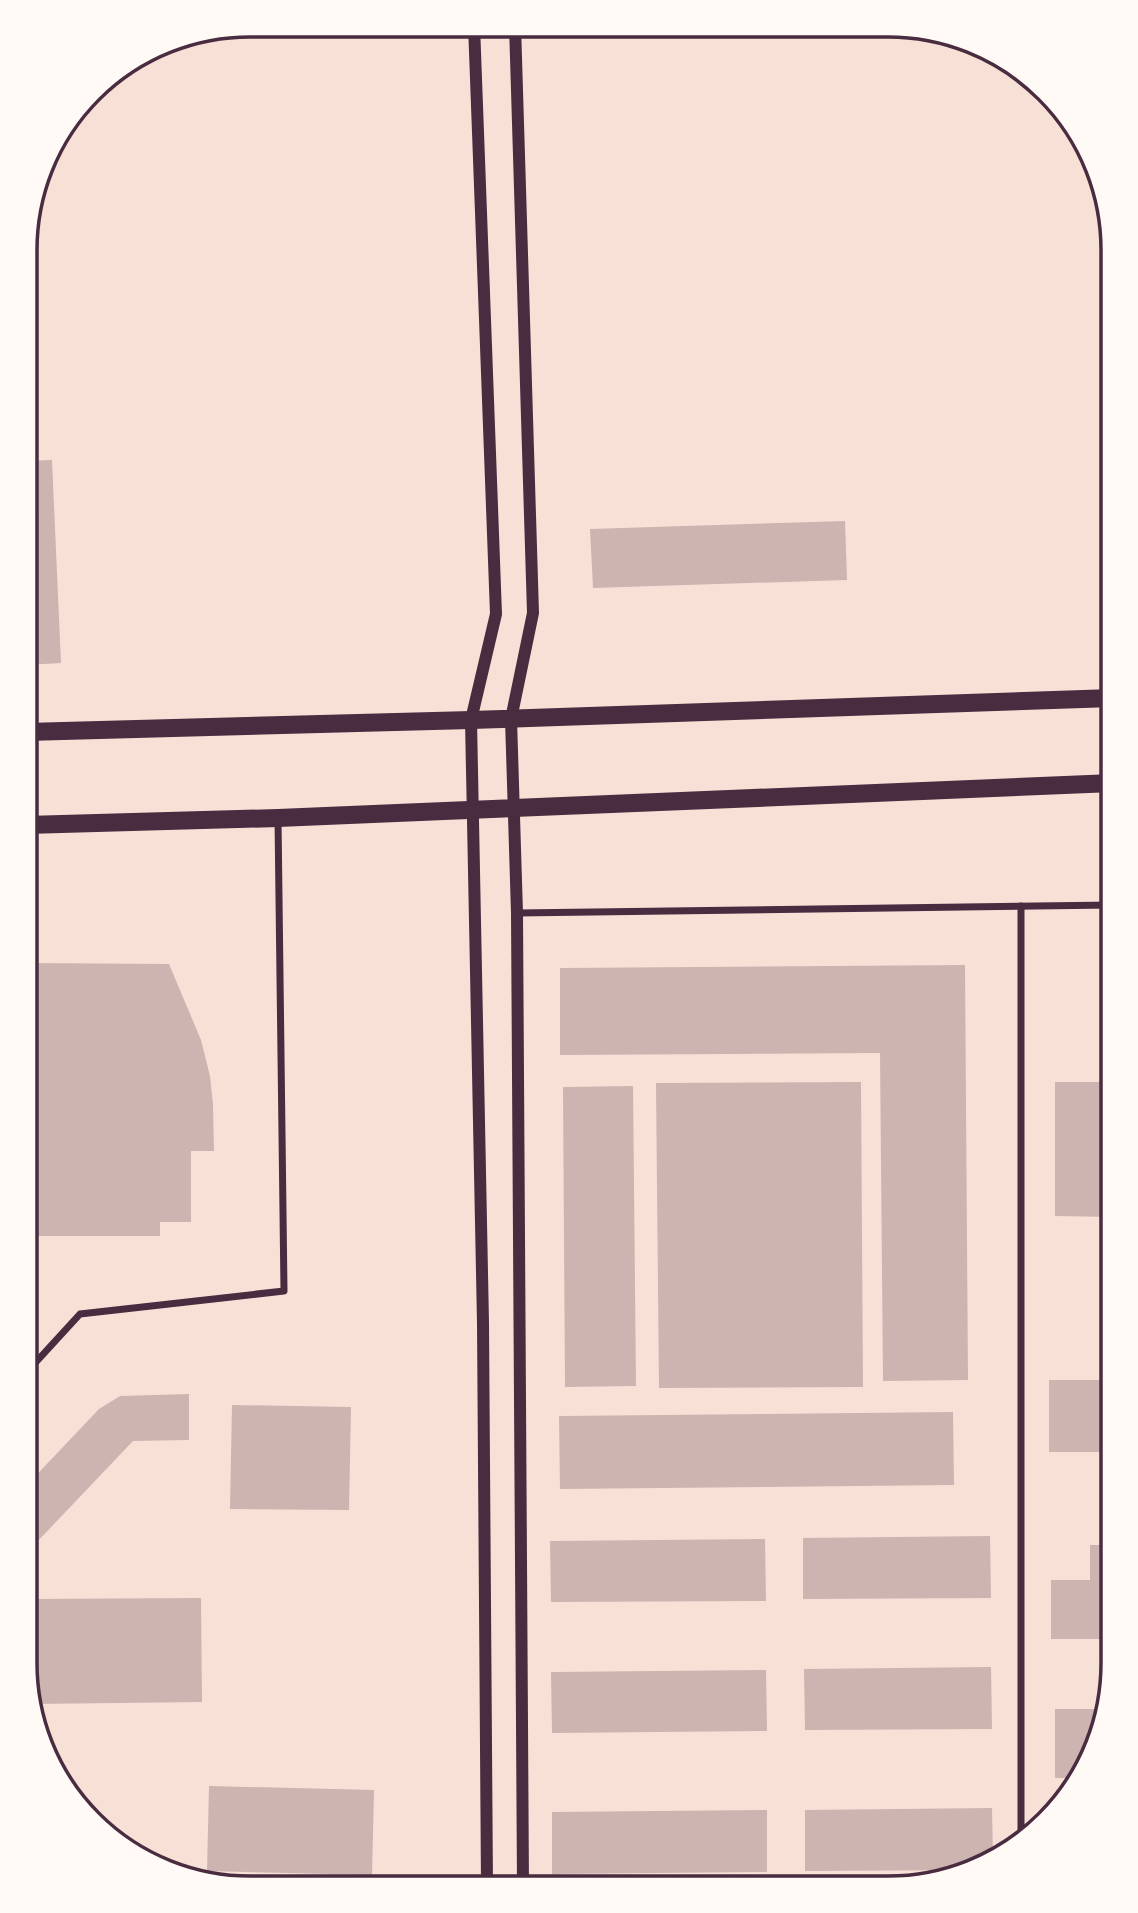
<svg xmlns="http://www.w3.org/2000/svg" width="1138" height="1913" font-family="Lato,sans-serif">
<style>
.building{fill:#ccb4b1}
.lines{fill:none;stroke-linecap:round;stroke-linejoin:round}
.minor{stroke:#4a2c40;stroke-width:7}
.tertiary{stroke:#4a2c40;stroke-width:12}
.primary{stroke:#4a2c40;stroke-width:18}
.rim{fill:none;stroke:#4a2c40;stroke-width:3.5}
</style>
<rect width="100%" height="100%" fill="#f7e1d7"/>
<!-- building -->
<g class="building">
<polygon points="52,460 61,663 26,665 26,461"/>
<polygon points="845,521 847,580 593,588 590,529"/>
<polygon points="25,963 169,964 201,1040 210,1076 213,1104 214,1151 191,1151 191,1222 160,1222 160,1236 25,1236"/>
<polygon points="965,965 968,1380 883,1381 880,1053 560,1055 560,968"/>
<polygon points="861,1082 863,1387 659,1388 656,1083"/>
<polygon points="1055,1082 1113,1082 1113,1217 1055,1216"/>
<polygon points="633,1086 636,1386 565,1387 563,1087"/>
<rect x="1049" y="1380" width="64" height="72"/>
<polygon points="189,1394 189,1440 133,1441 35,1544 25,1544 25,1487 99,1409 120,1396"/>
<polygon points="232,1405 351,1407 349,1510 230,1509"/>
<polygon points="953,1412 954,1485 560,1489 559,1416"/>
<polygon points="990,1536 991,1598 803,1599 803,1538"/>
<polygon points="765,1539 766,1601 551,1602 550,1541"/>
<polygon points="1090,1545 1113,1545 1113,1639 1051,1639 1051,1580 1090,1580"/>
<polygon points="201,1598 202,1702 33,1704 24,1663 25,1599"/>
<polygon points="991,1667 992,1729 805,1730 804,1669"/>
<polygon points="766,1670 767,1731 552,1733 551,1672"/>
<polygon points="1055,1709 1107,1709 1101,1736 1079,1778 1055,1778"/>
<polygon points="209,1786 374,1790 372,1875 207,1871"/>
<polygon points="992,1808 993,1857 977,1870 805,1871 805,1810"/>
<polygon points="767,1810 767,1872 552,1874 552,1812"/>
</g>
<g class="lines">
<!-- minor -->
<g class="minor">
<polyline points="517,913 1113,905"/>
<polyline points="25,1374 80,1314 284,1291 278,819"/>
<polyline points="1021,1836 1021,906"/>
</g>
<!-- tertiary -->
<g class="tertiary">
<polyline points="474,25 496,614 471,720 483,1323 487,1887"/>
<polyline points="515,25 533,613 511,719 517,913 523,1887"/>
</g>
<!-- primary -->
<g class="primary">
<polyline points="26,732 471,720 1113,698"/>
<polyline points="26,825 278,818 1113,783"/>
</g>
</g>
<!-- crop -->
<path d="M0 0H1138V1913H0ZM250 37H888A213 213 0 0 1 1101 250V1663A213 213 0 0 1 888 1876H250A213 213 0 0 1 37 1663V250A213 213 0 0 1 250 37Z" fill="#fffaf5" fill-rule="evenodd"/>
<path class="rim" d="M250 37H888A213 213 0 0 1 1101 250V1663A213 213 0 0 1 888 1876H250A213 213 0 0 1 37 1663V250A213 213 0 0 1 250 37Z"/>
</svg>
